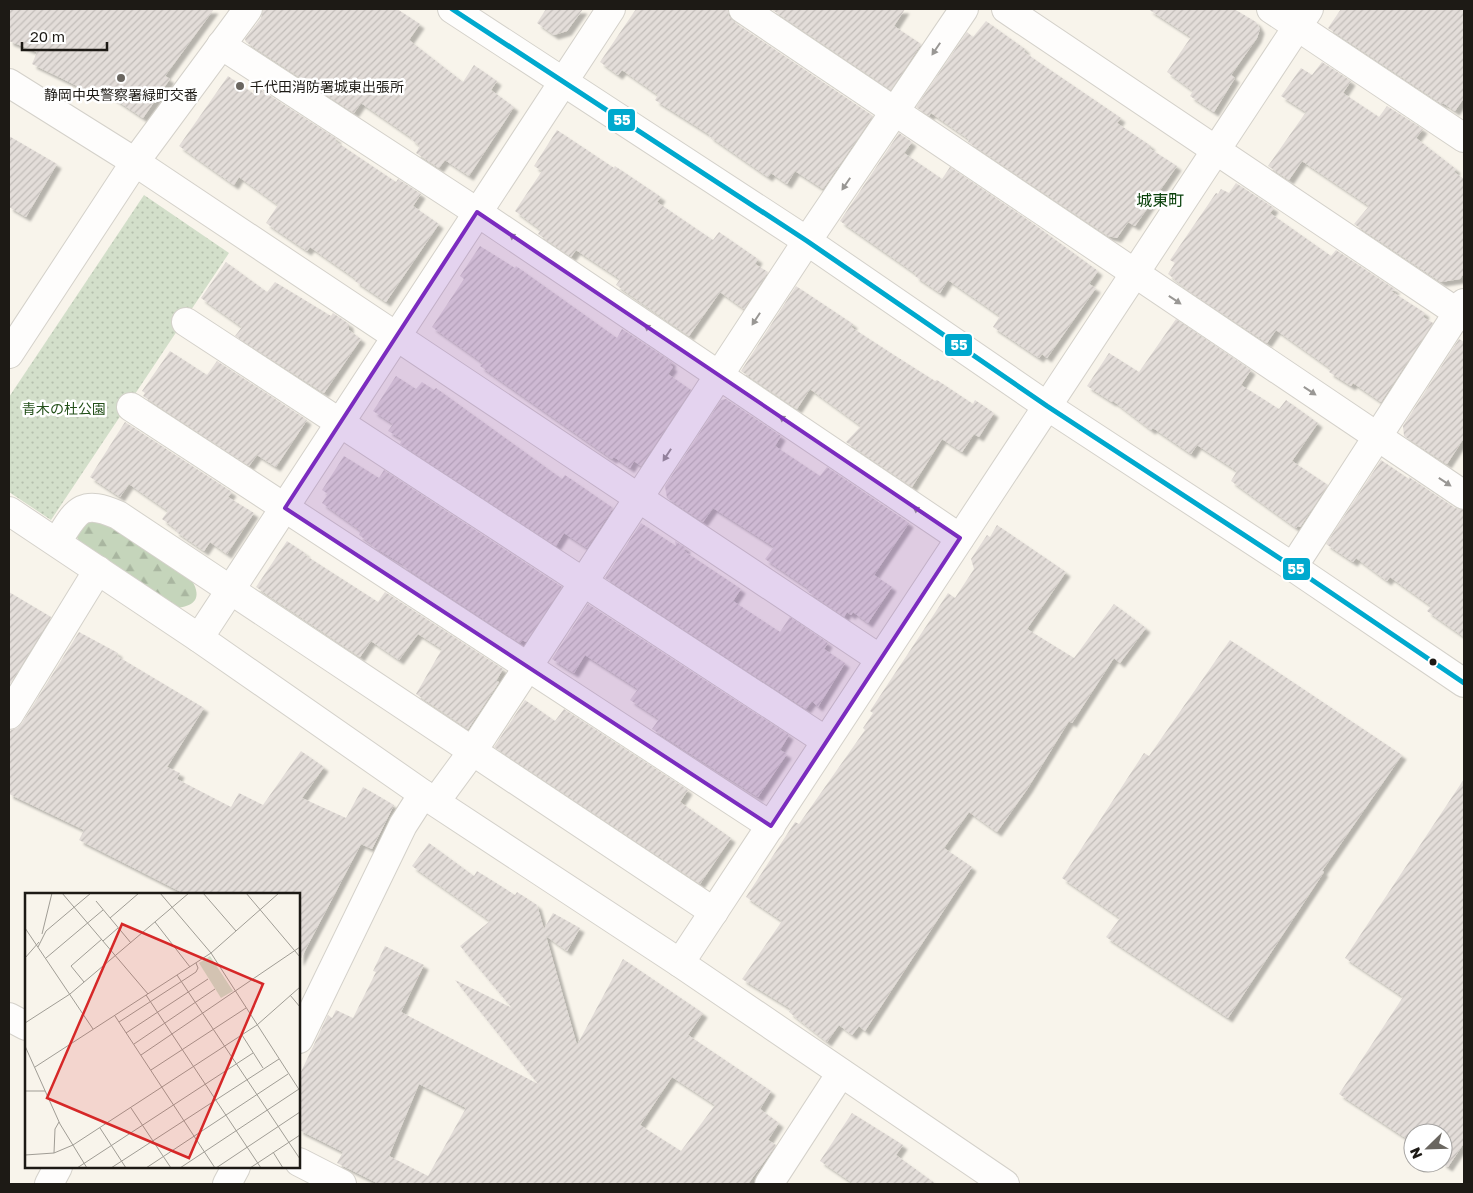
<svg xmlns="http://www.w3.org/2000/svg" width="1473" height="1193" font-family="'Golos Text','Noto Sans JP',sans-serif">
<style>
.forest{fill:url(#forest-firs)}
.park{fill:url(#park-dots)}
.building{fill:url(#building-hatch);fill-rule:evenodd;filter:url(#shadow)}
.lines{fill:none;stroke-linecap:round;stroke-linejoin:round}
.minor-casing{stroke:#d4d1ca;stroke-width:30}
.minor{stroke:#fefdfc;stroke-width:28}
.bus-1-casing{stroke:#fff;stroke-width:9}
.bus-1{stroke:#00a9ce;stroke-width:5}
.oneway{fill:#999794}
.marked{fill:#7b2cbf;fill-opacity:0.2;stroke:#7b2cbf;stroke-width:4;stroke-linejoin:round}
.poi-dot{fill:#6a6660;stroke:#fff;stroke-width:2}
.bus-dot{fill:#1d1a15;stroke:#fff;stroke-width:2}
.labels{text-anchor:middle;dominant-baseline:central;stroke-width:5;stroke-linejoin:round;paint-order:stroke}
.poi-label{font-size:14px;fill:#1d1a15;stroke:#fff;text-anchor:start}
.park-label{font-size:14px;fill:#24501a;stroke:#fff}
.quarter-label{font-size:16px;fill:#08400a;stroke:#fff}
.inset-road{fill:none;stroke:#a09d95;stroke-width:1}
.view{fill:#d62828;fill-opacity:0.15;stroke:#d62828;stroke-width:2.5}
.inset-edge{fill:none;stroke:#1d1a15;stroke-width:2.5}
.line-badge{stroke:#fff;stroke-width:2}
.badge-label{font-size:14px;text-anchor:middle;font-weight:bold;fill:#fff}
</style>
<defs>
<pattern id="forest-firs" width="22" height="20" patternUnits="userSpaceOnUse" patternTransform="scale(1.25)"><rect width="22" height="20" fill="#c5d5bb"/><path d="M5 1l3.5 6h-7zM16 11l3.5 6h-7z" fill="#a9b6a0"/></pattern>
<pattern id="park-dots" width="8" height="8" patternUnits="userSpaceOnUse" patternTransform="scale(1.25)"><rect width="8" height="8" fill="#d3dfca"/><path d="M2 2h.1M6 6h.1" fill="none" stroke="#b5bfad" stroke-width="1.8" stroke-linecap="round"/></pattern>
<pattern id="building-hatch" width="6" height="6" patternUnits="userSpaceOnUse" patternTransform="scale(1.25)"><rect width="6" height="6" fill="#e3ddd9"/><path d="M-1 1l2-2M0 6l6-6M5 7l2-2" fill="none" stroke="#c2bdb9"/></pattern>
<filter id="shadow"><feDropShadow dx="4.5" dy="4.5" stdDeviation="1" flood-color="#0004"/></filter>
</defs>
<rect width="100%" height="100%" fill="#f8f4eb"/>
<!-- forest -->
<path class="forest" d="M95,516L191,579C201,595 198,605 178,608L80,544L76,535L78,524Z"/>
<!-- park -->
<polygon class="park" points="144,195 229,253 51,520 9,492 9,397"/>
<!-- building -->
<g class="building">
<polygon points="9,9 214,9 165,76 170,79 143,118 101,90 98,96 32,64 37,52 9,41"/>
<polygon points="263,9 397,9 420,24 409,40 463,82 474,65 497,81 491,90 514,107 469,176 445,160 439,168 416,153 420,146 411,139 412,138 361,103 354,113 246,42 245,39 261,18"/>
<polygon points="546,9 583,9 567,31 554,35 537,23"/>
<polygon points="636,9 728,9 729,16 734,22 873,116 823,189 795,171 787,184 771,173 768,177 709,136 710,135 655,100 658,95 622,70 618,75 600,62"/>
<polygon points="771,9 905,9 894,26 921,44 891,90"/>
<polygon points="1148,9 1234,9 1256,22 1260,29 1257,38 1231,75 1235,78 1214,112 1190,96 1193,91 1167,72 1191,37"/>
<polygon points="1341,9 1464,9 1464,98 1455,111 1443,103 1442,104 1328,28"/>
<polygon points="986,21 1025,49 1024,52 1121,118 1117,123 1151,146 1149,148 1177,166 1135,226 1128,222 1117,238 1108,236 968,142 969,140 967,138 931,113 929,116 916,107 967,32 973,37"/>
<polygon points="1322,62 1351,81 1343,93 1379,117 1387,106 1423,129 1416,138 1456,169 1454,172 1464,179 1464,273 1460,279 1441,282 1354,224 1369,206 1302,161 1289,180 1268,166 1306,112 1281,96 1301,68 1312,75"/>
<polygon points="228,76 254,94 252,84 337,139 335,141 396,182 398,179 421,194 413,206 439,224 386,302 355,281 356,279 310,247 307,251 266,223 278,205 239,177 234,185 179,146"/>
<polygon points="557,130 614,168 615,166 661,197 657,202 713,240 719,232 758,259 755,264 768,272 744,309 720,292 689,336 616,285 620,279 576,250 571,257 538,234 541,230 515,211 542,171 534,166"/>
<polygon points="899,133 912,142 904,153 942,179 950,167 1031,222 1098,271 1089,284 1096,288 1047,358 1042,354 1039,358 993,327 1000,316 948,280 940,293 915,276 916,274 840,221"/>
<polygon points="9,136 57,164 26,217 9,207"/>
<polygon points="1236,183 1274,208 1270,213 1331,256 1336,250 1396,290 1391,291 1425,313 1423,317 1433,323 1381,402 1353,383 1351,386 1329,372 1331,369 1276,330 1267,343 1193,294 1168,274 1175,263 1170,260 1216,193 1218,194 1221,189 1229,193"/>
<polygon points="480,246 515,268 516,266 617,338 622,329 672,362 670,365 673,367 668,374 691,390 641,466 634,461 630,468 614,457 612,459 480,366 483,363 432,327 464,279 460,276"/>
<polygon points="226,262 267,292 275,282 331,316 333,313 349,324 349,330 361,339 324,393 235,336 242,327 201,298"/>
<polygon points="796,286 853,324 851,327 894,355 935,381 937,380 973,404 975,400 994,413 979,437 974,434 962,452 942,439 912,487 846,442 861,426 810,389 797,409 741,371"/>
<polygon points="1176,319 1251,370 1241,385 1279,409 1286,400 1318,423 1292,461 1328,485 1300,527 1298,526 1296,528 1231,481 1237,471 1197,445 1191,454 1153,428 1151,430 1113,401 1112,402 1087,386 1109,353 1139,372"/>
<polygon points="1459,339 1464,342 1464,438 1447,464 1404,436 1403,426"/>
<polygon points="170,351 207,375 217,361 307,420 276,467 257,455 249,466 143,396 145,393 142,391"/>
<polygon points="396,376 416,389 422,382 434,390 436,388 562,479 565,475 613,508 587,548 564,533 556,546 400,444 402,439 388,431 393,424 373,411"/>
<polygon points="726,399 781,436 775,446 820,476 827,467 909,523 874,575 892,587 868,623 853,612 851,615 847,612 844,617 807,591 809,589 765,559 774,547 713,508 703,522 667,498 665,486 721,400"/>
<polygon points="125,422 232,492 228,497 254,513 227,554 210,542 204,551 175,531 176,529 162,519 168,511 129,484 120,497 90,477"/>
<polygon points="344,456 379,478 384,470 562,587 526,642 522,640 520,643 403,566 404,565 372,546 373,545 359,535 361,531 322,503 328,494 322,490"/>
<polygon points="1381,460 1409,479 1409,477 1455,508 1464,510 1464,637 1427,611 1431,606 1390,577 1387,581 1356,558 1353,562 1326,544"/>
<polygon points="641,523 676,546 675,541 686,548 684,551 741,589 733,601 780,632 790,617 828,643 824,649 845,663 818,707 812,701 806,709 605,578"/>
<polygon points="997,525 1066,572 1027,629 1074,658 1114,604 1146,628 1120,663 1114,658 1072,723 1069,721 1028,788 997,832 969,812 944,848 972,867 865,1031 859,1026 852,1035 839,1025 827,1042 789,1012 791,1009 742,979 782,921 746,897 795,822 799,824 865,730 863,728 873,713 870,711 948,593 955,598 974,569 971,559 987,535 990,537"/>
<polygon points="287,541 305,553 305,555 378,602 385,592 503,669 496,681 499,682 468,729 416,694 442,649 418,634 399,660 371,641 360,657 256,587"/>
<polygon points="9,592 51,617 9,686"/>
<polygon points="588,604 789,735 780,750 787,754 758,797 652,729 659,719 630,700 638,689 585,655 574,673 552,659"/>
<polygon points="79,632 118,653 117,656 204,708 167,767 180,773 177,779 231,807 239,793 263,805 301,751 324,767 302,798 346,818 363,787 394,805 372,849 361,844 299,962 299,894 185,894 79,840 84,830 9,794 9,731 17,728 22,723"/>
<polygon points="1230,640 1402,755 1322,871 1324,872 1228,1018 1106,937 1120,918 1062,878 1144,753 1149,756"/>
<polygon points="525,700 555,721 564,709 688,790 680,802 731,838 700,884 494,747"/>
<polygon points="1464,779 1464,1143 1448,1167 1442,1163 1443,1133 1413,1133 1413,1143 1339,1094 1403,997 1345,958"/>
<path d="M429,843L474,876L477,871L515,895L517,892L537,905L544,929L553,913L580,928L567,951L546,936L577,1045L623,959L703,1013L688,1035L771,1091L760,1109L779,1123L768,1140L776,1145L748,1184H379L337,1163L343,1152L299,1130V1076L328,1015L332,1018L336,1010L353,1018L376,972L373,971L385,946L424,965L401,1012L538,1084L455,980L512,1008L460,946L490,921L412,866ZM672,1077L715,1105L681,1151L640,1125ZM419,1084L466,1108L428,1176L389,1156Z"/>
<polygon points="852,1113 903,1145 896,1155 936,1184 854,1184 820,1161"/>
</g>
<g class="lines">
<defs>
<g id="minor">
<polyline points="452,9 807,241 1047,406 1293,567 1464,683"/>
<polyline points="743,9 1464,495"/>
<polyline points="1006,9 1464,317"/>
<polyline points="1271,9 1464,138"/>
<polyline points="221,45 477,212 960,538"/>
<polyline points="9,83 135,162 880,659"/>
<polyline points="186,322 826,741"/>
<polyline points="9,354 135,162 248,9"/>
<polyline points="131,407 771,826"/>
<polyline points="9,511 199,638 423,794 680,963 1005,1184"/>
<path d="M57,542C76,512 80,498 118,515L714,912"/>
<polyline points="1293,567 1464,303"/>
<polyline points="199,638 611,9"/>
<polyline points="9,715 98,570"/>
<polyline points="436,801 472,752 807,241 964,9"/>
<polyline points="680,963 1309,9"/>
<polyline points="9,1017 26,1026"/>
<polyline points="299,1039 403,825 423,794"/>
<polyline points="299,1162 342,1184"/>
<polyline points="49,1184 58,1167"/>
<polyline points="227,1184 236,1167"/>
<polyline points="769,1184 841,1073"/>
</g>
</defs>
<!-- minor casing -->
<use href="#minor" class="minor-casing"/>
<!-- minor -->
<use href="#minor" class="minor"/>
<defs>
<polyline id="bus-1" points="452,9 807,241 1047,406 1293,567 1464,683"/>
</defs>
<!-- bus-1 casing -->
<use href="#bus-1" class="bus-1-casing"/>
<!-- bus-1 -->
<use href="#bus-1" class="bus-1"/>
</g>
<!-- one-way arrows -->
<defs><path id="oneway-solid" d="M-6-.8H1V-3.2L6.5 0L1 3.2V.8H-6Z" transform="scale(1.25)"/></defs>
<g class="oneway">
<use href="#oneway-solid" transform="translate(936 49) rotate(124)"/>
<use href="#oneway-solid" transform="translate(846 184) rotate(124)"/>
<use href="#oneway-solid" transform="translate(515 238) rotate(-146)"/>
<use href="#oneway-solid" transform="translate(1175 300) rotate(34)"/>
<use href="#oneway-solid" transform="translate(756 319) rotate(123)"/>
<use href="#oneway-solid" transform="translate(650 329) rotate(-146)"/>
<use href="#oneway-solid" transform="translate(1310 391) rotate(34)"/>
<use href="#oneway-solid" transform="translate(785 420) rotate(-146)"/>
<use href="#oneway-solid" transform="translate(667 455) rotate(123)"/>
<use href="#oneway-solid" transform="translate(1445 482) rotate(34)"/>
<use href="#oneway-solid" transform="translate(919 511) rotate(-146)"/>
</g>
<!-- marked area -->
<path class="marked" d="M477,212L960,538L771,826L285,508Z"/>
<!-- markers -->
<g class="poi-dot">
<circle cx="121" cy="78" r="5"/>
<circle cx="240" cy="86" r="5"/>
</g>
<circle class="bus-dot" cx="1433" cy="662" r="4.5"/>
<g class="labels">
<!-- poi labels -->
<g class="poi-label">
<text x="250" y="86">千代田消防署城東出張所</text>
<text x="121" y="94" text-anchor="middle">静岡中央警察署緑町交番</text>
</g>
<!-- park labels -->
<g class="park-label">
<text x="64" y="408">青木の杜公園</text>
</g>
<!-- quarter labels -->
<g class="quarter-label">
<text x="1160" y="200">城東町</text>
</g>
</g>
<!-- overview -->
<g transform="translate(25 893)">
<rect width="275" height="275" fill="#f8f4eb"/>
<path d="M185,63L208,98L196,105L174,70Z" fill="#d3dfca"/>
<path class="inset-road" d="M37,0L123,101M135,0L186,60L275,198M178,0L211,38M221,0L275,64M71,8L106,50M85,25L114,0M130,29L165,74M0,35L68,136M17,41L27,0M78,48L93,35M13,54L21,38L66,0M0,65L14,49M21,65L78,17M152,82L275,266M59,89L46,73L77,46M121,102L236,275M265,102L275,114M90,123L190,275M94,129L171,79L173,75L171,70M0,130L45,101L164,0M101,140L183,86M217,142L238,175M109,151L190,96M0,153L35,231L62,275M116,162L275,54M10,174L186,60L254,0M126,177L221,115M0,198H20M106,215L146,275M75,235L101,275M248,259L258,275M29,260L30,236L34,229M0,262L29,260L48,252L232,132L275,94M52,275L228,160M86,275L254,166M121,275L263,181M155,275L274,196M191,275L275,219M225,275L275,242"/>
<path class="view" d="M97,31L238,91L164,265L22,205Z"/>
<rect width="275" height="275" class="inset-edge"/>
</g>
<g class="line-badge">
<rect x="607" y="108" width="29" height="24" rx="5" fill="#00a9ce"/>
<rect x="944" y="333" width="29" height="24" rx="5" fill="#00a9ce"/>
<rect x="1282" y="557" width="29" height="24" rx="5" fill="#00a9ce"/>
</g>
<g class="badge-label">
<text x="622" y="125">55</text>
<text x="959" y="350">55</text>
<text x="1296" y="574">55</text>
</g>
<!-- border -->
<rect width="1473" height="1193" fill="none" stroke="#1d1a15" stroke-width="20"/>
<!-- north arrow -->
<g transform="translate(1428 1148) rotate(247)"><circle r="24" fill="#ffffff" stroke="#a5a3a1"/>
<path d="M0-4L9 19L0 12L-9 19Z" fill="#6a6660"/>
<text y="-8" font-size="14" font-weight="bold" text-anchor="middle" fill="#1d1a15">N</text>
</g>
<!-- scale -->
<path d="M22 42v8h85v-8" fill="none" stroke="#1d1a15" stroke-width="2.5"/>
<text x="30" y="42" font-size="15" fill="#1d1a15" stroke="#ffffff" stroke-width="4" paint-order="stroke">20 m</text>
</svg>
